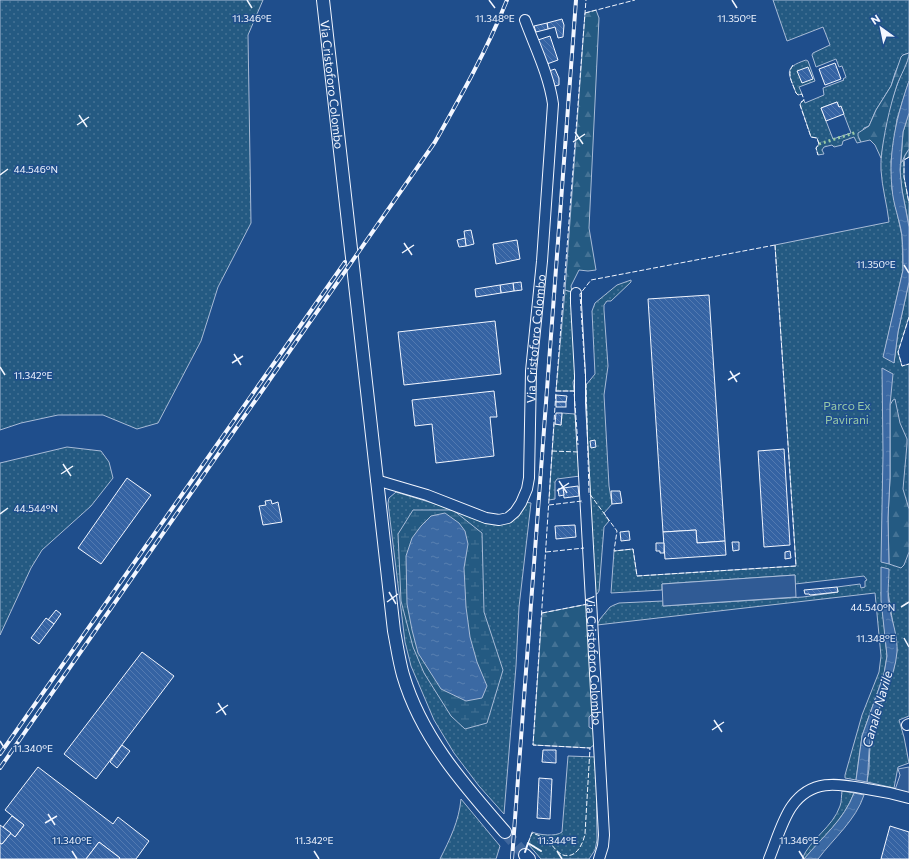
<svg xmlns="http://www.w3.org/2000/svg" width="909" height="859" font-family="Commissioner,sans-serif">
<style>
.green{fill:url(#green-dots);stroke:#a8bbd7;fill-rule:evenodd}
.forest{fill:url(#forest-firs);stroke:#a8bbd7}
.wetland{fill:url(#wetland-marsh);stroke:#a8bbd7}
.parking{fill:#305b95;stroke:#a8bbd7}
.water{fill:url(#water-ripples);stroke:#a8bbd7}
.building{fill:url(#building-back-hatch);stroke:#f2f6ff}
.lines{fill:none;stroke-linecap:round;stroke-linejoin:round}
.major-tunnel{stroke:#3f679d;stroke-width:12;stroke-dasharray:12 6;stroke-linecap:butt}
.minor-casing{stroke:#f2f6ff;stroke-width:12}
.major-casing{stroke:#f2f6ff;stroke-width:14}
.minor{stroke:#1f4e8c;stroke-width:10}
.major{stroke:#1f4e8c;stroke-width:12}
.rail-casing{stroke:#f2f6ff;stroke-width:4}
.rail{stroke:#1f4e8c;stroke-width:2.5;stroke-dasharray:8;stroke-linecap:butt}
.hedge{stroke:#97c8a6;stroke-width:3;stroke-dasharray:2 3;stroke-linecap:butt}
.fence{stroke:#f2f6ff;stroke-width:1;stroke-dasharray:5 2;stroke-linecap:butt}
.wall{stroke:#f2f6ff;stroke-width:2}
.ticks{fill:none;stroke:#f2f6ff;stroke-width:1.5}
.labels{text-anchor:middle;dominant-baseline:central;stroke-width:3;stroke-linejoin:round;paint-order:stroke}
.street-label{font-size:12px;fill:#f2f6ff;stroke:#1f4e8c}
.park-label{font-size:12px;fill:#97c8a6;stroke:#1f4e8c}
.water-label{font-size:13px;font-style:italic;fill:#f2f6ff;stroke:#1f4e8c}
.ticks-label{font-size:10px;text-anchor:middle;fill:#f2f6ff;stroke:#1f4e8c;stroke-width:3;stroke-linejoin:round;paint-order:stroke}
</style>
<defs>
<pattern id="green-dots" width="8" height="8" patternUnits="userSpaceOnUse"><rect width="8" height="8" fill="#245a82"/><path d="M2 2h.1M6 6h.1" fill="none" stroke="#447295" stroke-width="1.8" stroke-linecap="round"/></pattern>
<pattern id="forest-firs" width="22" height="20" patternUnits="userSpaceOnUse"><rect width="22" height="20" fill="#245a82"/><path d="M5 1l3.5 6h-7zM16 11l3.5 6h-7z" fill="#447295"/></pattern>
<pattern id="wetland-marsh" width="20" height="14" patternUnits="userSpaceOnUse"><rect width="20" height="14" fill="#245a82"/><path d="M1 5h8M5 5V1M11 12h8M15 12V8" fill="none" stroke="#447295"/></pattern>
<pattern id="water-ripples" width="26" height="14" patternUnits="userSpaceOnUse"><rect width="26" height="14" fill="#3b69a3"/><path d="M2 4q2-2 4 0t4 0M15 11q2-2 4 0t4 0" fill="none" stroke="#587fb1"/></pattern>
<pattern id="building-back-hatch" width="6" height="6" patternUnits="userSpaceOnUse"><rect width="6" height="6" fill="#3563a3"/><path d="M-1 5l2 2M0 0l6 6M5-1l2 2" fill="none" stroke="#537ab1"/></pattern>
</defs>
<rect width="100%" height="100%" fill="#1f4e8c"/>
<!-- green -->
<g class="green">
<polygon points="0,0 263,0 248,35 251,223 218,287 201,341 158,423 137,429 103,415 58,415 21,423 0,430"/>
<path d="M773,0H909V53L903,55L895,73L891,86L876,110L869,126L864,128L859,139L861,142L857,143L854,137L843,141L842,145L834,147L832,145L824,147L822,150L824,154L818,155L816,148L819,144L817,138L811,137L800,104L804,100L805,103L824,95L823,88L844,80L843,79L846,77L842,66L839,67L836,59L816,67L812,55L813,53L830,45L823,27L787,41ZM837,102L839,107H841L851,133L833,139L821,108Z"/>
<path d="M909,56V81L897,119L891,161L892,189L902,236L903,270L885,350L894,363L898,332L909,282V317L898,352L902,366L909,364V716L899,720L904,737L909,763L898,767L894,788L867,782L869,769L870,743L872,730L894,668L897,650L888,592H881L887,656L884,674L862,736L856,780L845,778V775L862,715L879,672L881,656L875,593L597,625L600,619L610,607L614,605L619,603L663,601V606L803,597L838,592L837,587L860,584L861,588L865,587V581L867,580L864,576L795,584V575L662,584V590L611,593L614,551L633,549L637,576L796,566L775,245L889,222C887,204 882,188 881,170C880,131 893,91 909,56Z"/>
<path d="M806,60L808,61L815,81L799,87L802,94L798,95L796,93C789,73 782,68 806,60Z"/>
<path d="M909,149V157L904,160V177L909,203V227C906,205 898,184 901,162L904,160L905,155Z"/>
<polygon points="631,280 631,282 611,301 607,301 604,305 604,310 608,366 604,395 609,486 612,504 604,513 609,521 604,527 599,591 597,594 595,594 589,493 586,385 595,374 592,311 595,303 617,285"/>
<polygon points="565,290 572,292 577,374 573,382 574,391 556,391"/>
<polygon points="562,413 575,414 580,476 557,479 555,482 555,499 549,500 554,424 561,425"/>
<polygon points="67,447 101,451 109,462 113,478 91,506 42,550 31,568 0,635 0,463"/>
<polygon points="396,492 498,523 524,502 531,503 519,607 516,666 504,814 479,786 454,753 434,720 411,666 405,642 388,503 389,498"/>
<path d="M568,756L596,757L597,840L595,850L589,859H541L528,844L532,832C539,835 556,837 562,832Z"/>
<path d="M842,791L854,793C844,820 822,838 804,859H802C810,839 833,827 840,806C842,801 841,796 842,791Z"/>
<path d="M461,799L500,846L496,859H440C450,839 459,821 461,799Z"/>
</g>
<!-- forest -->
<g class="forest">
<polygon points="596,10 599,18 589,228 596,270 588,271 579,270 571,286 572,292 565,290 585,13"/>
<path d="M909,53C909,62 900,76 897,85C889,109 884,134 881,158L875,145L870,140L861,142L858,136V133L869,126L876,110L891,86L901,57L903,55Z"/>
<polygon points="909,113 909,149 905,155 902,162 901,162 903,132"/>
<polygon points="895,399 900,423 907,439 907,444 903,489 909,509 909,552 904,565 901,568 889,564 888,518 890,478 890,405 893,400"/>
<polygon points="588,604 594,712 589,717 589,727 594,730 595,744 590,748 533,745 542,613"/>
</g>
<!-- wetland -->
<polygon class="wetland" points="413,510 453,510 482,533 484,612 503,670 487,723 465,729 451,716 424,673 413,647 401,601 398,534"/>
<!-- parking -->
<g class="parking">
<polygon points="795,575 796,597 663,606 662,584"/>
<polygon points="909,767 909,794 895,790 900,775 898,769"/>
</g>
<!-- water -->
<g class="water">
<path d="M909,81V113L903,132L900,170L902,190L909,227V282L898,332L894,363L883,357L903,270C903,259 903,248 902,236C900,220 893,205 892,188C888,152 897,115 909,81Z"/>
<polygon points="882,368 893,374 890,405 890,478 888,518 889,564 881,562 883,454"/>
<polygon points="445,513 459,523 465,531 468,544 464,568 466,607 470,637 477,662 487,686 482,698 466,701 441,689 418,653 412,630 407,604 406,556 412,538 421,526 431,516"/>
<path d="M881,567L889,569C889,582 887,594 889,606C892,621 898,637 897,652C895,679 878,704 872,730C868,747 869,765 867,782L856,780L862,736L884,674L887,656L881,600Z"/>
<path d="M854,793L864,795C856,820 833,839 818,859H804C822,837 844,820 854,793Z"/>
</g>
<!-- building -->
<g class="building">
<polygon points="562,19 564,25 563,37 558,38 555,27 548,29 547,23"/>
<polygon points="547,23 548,29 536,32 534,26"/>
<polygon points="550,36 558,60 547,64 538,40"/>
<polygon points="835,63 841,79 825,85 819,69"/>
<polygon points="808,67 813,79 802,83 797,71"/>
<polygon points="555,69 559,78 559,85 555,86 549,71"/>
<polygon points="837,102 839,107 841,106 844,114 826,121 821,108"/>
<polygon points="471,230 474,244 466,246 464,231"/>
<polygon points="465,238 466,246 459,247 457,240"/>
<polygon points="517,240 520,259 496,264 493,244"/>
<polygon points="521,282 522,290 514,291 513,283"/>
<polygon points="513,283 514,291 501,293 500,285"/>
<polygon points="500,285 501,293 476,297 475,289"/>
<polygon points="709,295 725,541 697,543 696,530 663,532 648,299"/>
<polygon points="495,321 501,374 404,385 398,332"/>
<polygon points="494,391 497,417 490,417 494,456 436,463 432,424 415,426 412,400"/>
<polygon points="556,395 567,396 566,402 556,402"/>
<rect x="556" y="402" width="10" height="5"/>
<polygon points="556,413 562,413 561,425 555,424"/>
<polygon points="595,440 596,447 591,448 590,441"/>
<polygon points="784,449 790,545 764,547 758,451"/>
<polygon points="127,478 151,495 101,564 78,548"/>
<polygon points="578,486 579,496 564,498 563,488"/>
<polygon points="563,488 564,495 559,496 558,489"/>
<polygon points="611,491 620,491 622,503 612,504"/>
<polygon points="271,500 272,504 278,502 282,522 263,525 259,506 266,505 265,501"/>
<polygon points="575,525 576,537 556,539 555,526"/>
<polygon points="696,530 697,543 725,541 726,555 665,559 663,532"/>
<polygon points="629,531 630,540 621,541 620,532"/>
<polygon points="732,542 739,542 739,550 733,551"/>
<polygon points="656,543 664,543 664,553 660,553 660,551 656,551"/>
<polygon points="790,551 791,558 785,559 785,552"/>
<polygon points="837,587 838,592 810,595 809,594 805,594 804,590"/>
<polygon points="56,610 61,614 54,624 48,620"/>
<polygon points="46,618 54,624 39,644 31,638"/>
<polygon points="142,652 174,676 96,779 64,754"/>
<polygon points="122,745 130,751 117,768 110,762"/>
<polygon points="543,750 556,750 556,763 542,762"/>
<polygon points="38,767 113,824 118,817 149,841 136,859 119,859 120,858 99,842 86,859 0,859 0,843 2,844 11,833 15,837 24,825 5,810"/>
<polygon points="539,778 552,779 550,819 537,818"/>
<polygon points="12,816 24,825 15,837 3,827"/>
<polygon points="0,825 11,833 2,844 0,843"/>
<polygon points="890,826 909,832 909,859 881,859"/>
<polygon points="99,842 120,858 119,859 86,859"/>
</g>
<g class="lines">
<!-- major-tunnel -->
<polyline class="major-tunnel" points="505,832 525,855"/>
<defs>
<g id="minor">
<path id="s1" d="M576,293V303L580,375V403L604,835L603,846L599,859"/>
<path id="s2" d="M376,480L427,495L486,518L499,520L508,518L515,512L521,503L527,489L529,478L531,371L542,261L553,104C549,75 535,47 525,20"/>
<polyline points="907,725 909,724"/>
<path d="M769,859C776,842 782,820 792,806C812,778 839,784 867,789C881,791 895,794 909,798"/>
</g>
<g id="major">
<path id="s3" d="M323,0L394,631C397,646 399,661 403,675C421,737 464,785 505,832"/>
<polyline points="525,855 529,859"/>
</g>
</defs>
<!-- minor casing -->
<use href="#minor" class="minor-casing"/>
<!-- major casing -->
<use href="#major" class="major-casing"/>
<!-- minor -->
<use href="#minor" class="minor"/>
<!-- major -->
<use href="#major" class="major"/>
<defs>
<g id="rail">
<polyline points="0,754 345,262"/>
<path d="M0,768L435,142C461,96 487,50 507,0"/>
<polyline points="512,859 576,0"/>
</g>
</defs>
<!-- rail casing -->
<use href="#rail" class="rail-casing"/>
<!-- rail -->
<use href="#rail" class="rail"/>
<!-- hedge -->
<polyline class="hedge" points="819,144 857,132"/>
<!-- fence -->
<g class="fence">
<polyline points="585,13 635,0"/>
<path d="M793,65C786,74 793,84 796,93L798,95L802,94L804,100L801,102L800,105L811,137L817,138L819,144L816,148L818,155"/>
<polyline points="909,157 904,160 904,177 909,203"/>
<polygon points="775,245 796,566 637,576 633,549 614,551 617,531 589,493 586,385 580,294 591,280"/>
<polyline points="909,317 898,352 902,366 909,364"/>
<polyline points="556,391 574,391 578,445"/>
<polyline points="552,451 578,452"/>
<polyline points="549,505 582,501 582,503"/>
<polyline points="546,552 584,548"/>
<polyline points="542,613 588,604 588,603"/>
<path d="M528,843L532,833C537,835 542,836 546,839C552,844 556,852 563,855C576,859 583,844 585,834L590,748L533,745L556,391L586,0"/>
</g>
<!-- wall -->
<polyline class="wall" points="525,852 528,843 541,851"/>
</g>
<!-- ticks -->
<path class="ticks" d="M247,0L252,8M489,0L495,8M732,0L737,8M79,115L87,127M77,125L89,117M575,132L583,144M573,142L585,134M0,175L8,169M404,243L412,255M402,253L414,245M904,265L909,273M234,354L241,365M232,363L243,356M0,367L5,375M730,371L737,382M728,380L740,373M63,464L71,476M61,474L73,466M559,481L567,493M557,491L569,483M0,514L8,508M389,592L396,604M387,602L398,594M901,607L909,602M904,638L909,647M218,703L226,715M216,713L228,705M714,720L722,732M712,730L724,722M0,741L5,749M48,814L55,825M45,823L57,816M72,851L77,859M314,851L319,859M557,851L562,859M799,851L804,859"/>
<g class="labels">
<!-- street labels -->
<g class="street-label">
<text stroke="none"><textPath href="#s3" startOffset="85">Via Cristoforo Colombo</textPath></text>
<text stroke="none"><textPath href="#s2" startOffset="325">Via Cristoforo Colombo</textPath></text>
<text stroke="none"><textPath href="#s1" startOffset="368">Via Cristoforo Colombo</textPath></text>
</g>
<!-- park labels -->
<g class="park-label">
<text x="847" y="405">Parco Ex<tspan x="847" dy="14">Pavirani</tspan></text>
</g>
<!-- water labels -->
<g class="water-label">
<text transform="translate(877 709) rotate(-74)">Canale Navile</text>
</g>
</g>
<g class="ticks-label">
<text x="252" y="22">11.346°E</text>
<text x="495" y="22">11.348°E</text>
<text x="737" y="22">11.350°E</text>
<text x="36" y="173">44.546°N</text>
<text x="876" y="268">11.350°E</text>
<text x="33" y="379">11.342°E</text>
<text x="36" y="512">44.544°N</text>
<text x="873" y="611">44.540°N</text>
<text x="876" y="642">11.348°E</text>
<text x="33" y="752">11.340°E</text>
<text x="72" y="844">11.340°E</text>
<text x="314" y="844">11.342°E</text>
<text x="557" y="844">11.344°E</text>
<text x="799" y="844">11.346°E</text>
</g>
<!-- north arrow -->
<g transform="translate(881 28) rotate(327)" stroke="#1f4e8c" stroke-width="3" paint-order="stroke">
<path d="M0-3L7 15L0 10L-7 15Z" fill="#f2f6ff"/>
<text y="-6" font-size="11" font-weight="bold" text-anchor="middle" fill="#f2f6ff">N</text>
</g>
</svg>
